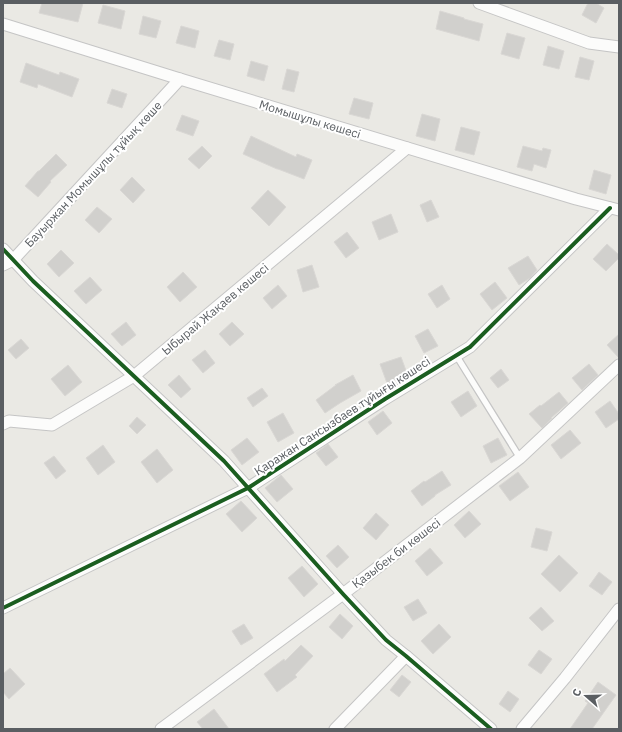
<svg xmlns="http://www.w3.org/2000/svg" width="622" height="732" font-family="'IBM Plex Sans',sans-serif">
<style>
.building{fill:#d1d0cd;stroke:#d9d7d4}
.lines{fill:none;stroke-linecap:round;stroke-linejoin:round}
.service-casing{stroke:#c5c5c5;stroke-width:8}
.minor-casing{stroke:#c5c5c5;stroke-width:13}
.service{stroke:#fcfcfb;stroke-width:5.5}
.minor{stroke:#fcfcfb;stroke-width:11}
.cycleway-casing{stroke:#fff;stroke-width:6}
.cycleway{stroke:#1b5e20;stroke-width:4}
.labels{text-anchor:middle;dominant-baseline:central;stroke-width:4;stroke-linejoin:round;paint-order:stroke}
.street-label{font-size:12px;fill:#5a5e62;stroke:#fff}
</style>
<rect width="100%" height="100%" fill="#eae9e4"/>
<!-- building -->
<g class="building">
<polygon points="42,3 83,3 78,22 39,13"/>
<polygon points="588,3 596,3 604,8 596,23 582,15"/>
<polygon points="103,5 125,11 121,29 98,23"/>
<polygon points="440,11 464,18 464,19 483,24 479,41 436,29"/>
<polygon points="143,16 161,21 156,38 139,34"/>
<polygon points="181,26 199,31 195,48 176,43"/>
<polygon points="507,33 525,38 519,59 501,54"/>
<polygon points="219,40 234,44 230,60 214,56"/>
<polygon points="548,46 564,51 559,69 543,65"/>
<polygon points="580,57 594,61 589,80 575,77"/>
<polygon points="251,61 268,66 264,81 247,76"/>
<polygon points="26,63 59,75 60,72 79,79 72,97 38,84 37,88 20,82"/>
<polygon points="287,69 299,72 294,92 282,89"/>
<polygon points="112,89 127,94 122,108 107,103"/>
<polygon points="354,98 373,103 369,119 349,114"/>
<polygon points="422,114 440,119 435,141 416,136"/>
<polygon points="182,115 199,121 193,136 176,130"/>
<polygon points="461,127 480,132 474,155 455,150"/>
<polygon points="251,136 296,157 297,154 312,160 304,179 278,169 277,169 243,154"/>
<polygon points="202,146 212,156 199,169 188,159"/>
<polygon points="523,146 542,151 543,148 551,150 546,168 534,164 532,171 517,167"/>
<polygon points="56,154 67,165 50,181 51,182 38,197 25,186 38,171 39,171"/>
<polygon points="594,170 611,175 606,194 589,189"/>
<polygon points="132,177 145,190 133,203 120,190"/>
<polygon points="268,190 286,207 269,226 251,208"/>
<polygon points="431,200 439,217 427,222 420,205"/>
<polygon points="97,207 112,219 99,233 85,220"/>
<polygon points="391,214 398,232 379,240 372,222"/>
<polygon points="347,232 359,248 346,258 334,242"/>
<polygon points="607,244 619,255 619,258 606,271 593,259"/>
<polygon points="61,250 74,263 59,277 47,264"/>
<polygon points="528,256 537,270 530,278 519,285 508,268"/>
<polygon points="312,265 319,287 303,292 297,270"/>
<polygon points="183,272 197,287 180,302 167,287"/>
<polygon points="90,277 102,290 86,304 74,291"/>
<polygon points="495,282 507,298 492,310 480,294"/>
<polygon points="278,285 287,296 272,309 263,298"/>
<polygon points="442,285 450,299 437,308 428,294"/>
<polygon points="126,322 136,335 122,346 111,334"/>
<polygon points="232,322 244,334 230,346 219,334"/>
<polygon points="428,329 438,346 424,353 415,336"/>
<polygon points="619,334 619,358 607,345"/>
<polygon points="21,339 29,348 16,359 8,350"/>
<polygon points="205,350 215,363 203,373 192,360"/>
<polygon points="401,357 408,376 387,383 380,364"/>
<polygon points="589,364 598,375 582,390 572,378"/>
<polygon points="68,365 82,382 65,396 51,379"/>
<polygon points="501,369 509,380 498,388 490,378"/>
<polygon points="179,375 191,389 181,398 168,385"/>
<polygon points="353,375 361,391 340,403 325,413 316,400 336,385 335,385"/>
<polygon points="262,388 268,396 253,407 247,398"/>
<polygon points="468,391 477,406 461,417 451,402"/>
<polygon points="559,392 568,403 551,418 552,418 542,428 529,414 540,405 541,406"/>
<polygon points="610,401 619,414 619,419 606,428 595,412"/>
<polygon points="383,411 392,423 377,435 368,422"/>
<polygon points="283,413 294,433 278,442 267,422"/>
<polygon points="137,417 146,425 137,434 129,426"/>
<polygon points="570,430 581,443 561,459 551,445"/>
<polygon points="247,438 259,452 242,465 231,450"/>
<polygon points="498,438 507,455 491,463 483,446"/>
<polygon points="328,444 338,457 326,466 316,453"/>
<polygon points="103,445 115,462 98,475 86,458"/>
<polygon points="157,449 173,470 157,483 141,462"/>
<polygon points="54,456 66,471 56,479 44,463"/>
<polygon points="442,471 451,485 435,495 435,496 422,506 411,491 424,481 425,482"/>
<polygon points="518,472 529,487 510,501 499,486"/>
<polygon points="281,475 293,489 277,502 265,488"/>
<polygon points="241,501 257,518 242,532 226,514"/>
<polygon points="469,511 481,524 465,538 454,525"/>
<polygon points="376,513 389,525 376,540 363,528"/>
<polygon points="536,528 552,532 547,551 531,547"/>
<polygon points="338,545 349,557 337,568 326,556"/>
<polygon points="430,548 443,563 427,576 415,561"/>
<polygon points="559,555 578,573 560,592 541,574"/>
<polygon points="302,566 318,584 304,597 288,578"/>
<polygon points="599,572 612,582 602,595 589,586"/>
<polygon points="418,599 427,613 413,621 404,607"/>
<polygon points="541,607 554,621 542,631 529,618"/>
<polygon points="340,614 353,626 342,639 329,627"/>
<polygon points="244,624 253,638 241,645 232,631"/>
<polygon points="439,624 451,637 433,654 421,641"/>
<polygon points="301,645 313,656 295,675 297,677 277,692 264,674 284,659 285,661"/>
<polygon points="539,650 552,659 541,674 528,665"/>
<polygon points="10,668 25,684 9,699 3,692 3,674"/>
<polygon points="402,675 411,682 399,697 390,690"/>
<polygon points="598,682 616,695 592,729 570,729 588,703 585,701"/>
<polygon points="508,691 519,699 510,712 499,704"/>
<polygon points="214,709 229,729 203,729 197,722"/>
</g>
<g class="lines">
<defs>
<polyline id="service" points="456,355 520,458"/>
<g id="minor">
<polyline points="479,3 589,43 619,47"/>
<polyline points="3,24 180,79 576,199 619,210"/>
<polyline points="3,249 33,281 224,461 343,594 386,640 406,656 491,729"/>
<polyline points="3,265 13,260 180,79"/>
<polyline points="3,424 9,421 52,425 134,376 407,148"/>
<polyline points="3,608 248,488 385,399 470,347 610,208"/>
<polyline points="161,729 343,594 520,458 619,365"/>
<polyline points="335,729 406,656"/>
<polyline points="522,729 565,678 619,609"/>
</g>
</defs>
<!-- service casing -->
<use href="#service" class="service-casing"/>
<!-- minor casing -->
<use href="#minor" class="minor-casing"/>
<!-- service -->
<use href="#service" class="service"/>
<!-- minor -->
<use href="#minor" class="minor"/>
<defs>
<g id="cycleway">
<polyline points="3,249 33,281 224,461 343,594 386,640 406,656 491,729"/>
<polyline points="3,608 248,488 385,399 470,347 610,208"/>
</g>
</defs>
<!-- cycleway casing -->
<use href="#cycleway" class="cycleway-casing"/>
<!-- cycleway -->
<use href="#cycleway" class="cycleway"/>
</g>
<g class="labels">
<!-- street labels -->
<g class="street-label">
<text transform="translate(310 119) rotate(17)">Момышұлы көшесі</text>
<text transform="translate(93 174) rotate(-47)">Бауыржан Момышұлы тұйық көше</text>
<text transform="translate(215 309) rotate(-40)">Ыбырай Жақаев көшесі</text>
<text transform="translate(342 416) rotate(-33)">Қаражан Сансызбаев тұйығы көшесі</text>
<text transform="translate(396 553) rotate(-37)">Қазыбек би көшесі</text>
</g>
</g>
<!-- border -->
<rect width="622" height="732" fill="none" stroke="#5a5e62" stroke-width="8"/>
<!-- north arrow -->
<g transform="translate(586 696) rotate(290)" stroke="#ffffff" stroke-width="3" paint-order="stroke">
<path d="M0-3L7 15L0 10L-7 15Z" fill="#5a5e62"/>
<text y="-6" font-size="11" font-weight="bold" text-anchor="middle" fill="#5a5e62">С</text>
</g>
</svg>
